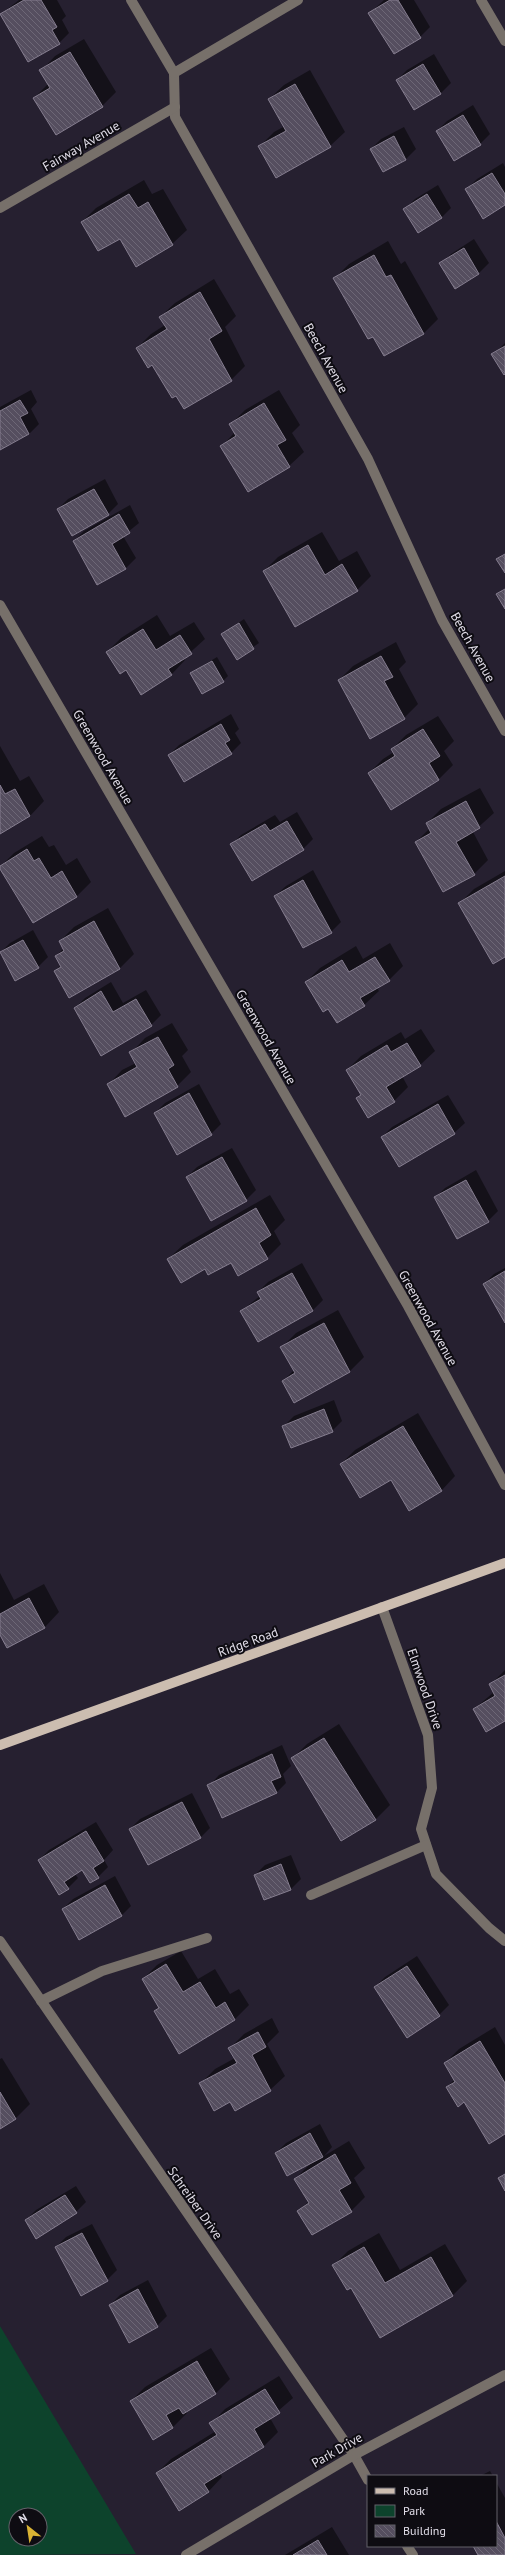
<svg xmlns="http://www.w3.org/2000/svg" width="505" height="2555" font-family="'PT Sans',sans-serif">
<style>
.green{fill:#0d432c;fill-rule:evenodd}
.shadow{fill:#0007}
.building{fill:url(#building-back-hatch);stroke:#857d8f}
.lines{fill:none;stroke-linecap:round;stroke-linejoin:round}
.minor{stroke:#77706a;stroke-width:10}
.major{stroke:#ccbdb0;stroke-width:10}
.labels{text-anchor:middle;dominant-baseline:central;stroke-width:4;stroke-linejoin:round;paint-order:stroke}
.street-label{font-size:13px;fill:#e1dde8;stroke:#0e0c12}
</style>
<defs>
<pattern id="building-back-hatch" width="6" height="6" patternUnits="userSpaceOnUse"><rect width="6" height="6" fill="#554e5f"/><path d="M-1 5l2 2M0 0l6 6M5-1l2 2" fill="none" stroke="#6d6776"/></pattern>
</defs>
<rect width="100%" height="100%" fill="#262030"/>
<!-- green -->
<path class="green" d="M0,2326L136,2554L0,2555ZM16,2515H40V2539H16Z"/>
<!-- shadow -->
<g class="shadow">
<polygon points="19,0 57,0 66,16 62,20 69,33 59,43 29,61 1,14"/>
<polygon points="384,0 414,0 430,27 420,37 370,13"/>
<polygon points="84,39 116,92 102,106 34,98 48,84 41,71 55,56"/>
<polygon points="434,54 451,83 441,93 415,108 397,80 407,70"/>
<polygon points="310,70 345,132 330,146 259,147 274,132 285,126 269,99 284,85"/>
<polygon points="473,105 490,134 480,144 437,131 447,121"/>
<polygon points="404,127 416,149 406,159 383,171 371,149 381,139"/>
<polygon points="503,163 505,167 505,204 467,189 477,179"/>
<polygon points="144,180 152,194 163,189 187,230 172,244 136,265 120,238 82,222 96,208"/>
<polygon points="438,185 451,208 441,218 405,209 415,199"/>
<polygon points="474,239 489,263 479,273 455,287 441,264 451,254"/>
<polygon points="388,241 401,264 405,261 438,319 424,333 385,355 335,278 349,264"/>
<polygon points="214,279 236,316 225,327 245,366 231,380 153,364 137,348 151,334 165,325 160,317 175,303"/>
<polygon points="505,343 505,373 493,355"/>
<polygon points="31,390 37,402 31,409 39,424 29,434 0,449 0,407"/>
<polygon points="279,390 300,425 292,433 304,452 289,466 222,446 235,432 231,424 245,410"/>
<polygon points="105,479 118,504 108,514 58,509 68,499"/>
<polygon points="130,505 139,523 123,536 136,558 126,568 98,584 74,541 84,531"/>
<polygon points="322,532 339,561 357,551 371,576 357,590 264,571 278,557"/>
<polygon points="157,615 170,636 194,622 205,639 184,658 185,660 171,675 126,669 107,652 121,638"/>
<polygon points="244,619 259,643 237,658 223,634"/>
<polygon points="396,642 406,662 399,669 418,704 404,718 339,680 353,666"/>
<polygon points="217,657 228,676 223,681 191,673"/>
<polygon points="231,714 239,729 235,733 241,743 231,753 169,755 179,745"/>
<polygon points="438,716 454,741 444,751 453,765 438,780 369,773 383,759 394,752 392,749 406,735"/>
<polygon points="0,746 20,781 29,776 44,801 30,816 0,832"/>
<polygon points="480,788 494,813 473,832 488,860 474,874 416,842 430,828 427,823 441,809"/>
<polygon points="297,812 313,839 303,849 231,845 241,835 275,815 280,822"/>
<polygon points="42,836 49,847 54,845 66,865 77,858 91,882 77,896 33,922 0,867 14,853"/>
<polygon points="313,870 341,922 331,932 275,896 286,886"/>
<polygon points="505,871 505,956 460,903 474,889"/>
<polygon points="108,908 134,954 120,968 55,971 61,965 56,956 64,948 60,941 74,927"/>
<polygon points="33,930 48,957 38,967 15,980 0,953 10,943"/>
<polygon points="390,943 403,966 389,980 377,988 379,991 364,1005 337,1021 329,1008 306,982 320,968 356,946 363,959"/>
<polygon points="111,982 123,1003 146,990 161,1015 151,1025 75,1008 85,998"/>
<polygon points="172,1023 188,1050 182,1056 191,1072 177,1086 108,1085 122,1070 136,1063 131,1053 145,1038"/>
<polygon points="421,1029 435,1051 420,1065 402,1076 408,1087 394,1101 357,1098 362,1094 347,1070 361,1056 401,1032 405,1039"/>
<polygon points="199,1084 221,1124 211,1134 155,1113 165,1103"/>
<polygon points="448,1095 465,1123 454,1133 382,1137 392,1127"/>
<polygon points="232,1148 256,1190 246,1200 187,1177 197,1167"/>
<polygon points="476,1170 498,1211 488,1221 435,1198 445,1188"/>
<polygon points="270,1195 285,1220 274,1231 281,1244 267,1258 231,1261 205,1268 168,1259 183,1245"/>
<polygon points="302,1263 323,1300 313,1310 258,1341 241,1311 260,1296 258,1292 268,1282"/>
<polygon points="505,1268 505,1321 484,1284 494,1274"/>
<polygon points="338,1310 364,1357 350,1371 294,1402 283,1381 294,1370 282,1347 296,1333"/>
<polygon points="334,1400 342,1421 332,1431 284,1426 294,1416"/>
<polygon points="418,1413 455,1476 441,1491 341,1464 355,1450"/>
<polygon points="0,1573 14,1600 44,1584 59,1612 45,1627 8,1647 0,1633"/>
<polygon points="505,1670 505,1720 474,1709 494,1692 490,1685"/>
<polygon points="339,1724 390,1805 376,1819 341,1840 293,1758 307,1744"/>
<polygon points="282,1745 291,1766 283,1774 286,1783 276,1793 209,1786 219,1775"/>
<polygon points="192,1793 210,1828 200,1838 130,1829 140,1819"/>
<polygon points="96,1822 113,1850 104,1860 108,1867 98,1877 83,1869 75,1874 78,1878 68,1888 39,1860 49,1850"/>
<polygon points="291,1855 301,1879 291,1889 255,1875 265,1865"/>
<polygon points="115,1876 131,1906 121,1916 63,1909 73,1899"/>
<polygon points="181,1951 198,1979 215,1969 230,1994 239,1989 249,2005 235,2019 179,2052 155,2011 159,2007 143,1979 157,1965"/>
<polygon points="417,1956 449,2005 439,2015 375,1987 385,1977"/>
<polygon points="272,2018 279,2032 267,2044 285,2076 270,2090 230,2101 200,2084 215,2069 235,2058 230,2048 244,2034"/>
<polygon points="495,2027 505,2045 505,2133 447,2087 455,2079 445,2063 459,2049"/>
<polygon points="2,2058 30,2104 16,2118 0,2128 0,2059"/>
<polygon points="320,2124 332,2147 324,2156 349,2141 365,2168 354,2178 365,2197 351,2211 299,2211 309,2201 295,2179 311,2163 276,2153 286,2143"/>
<polygon points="76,2186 86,2202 76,2212 26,2220 36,2210"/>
<polygon points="92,2224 117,2270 107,2280 56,2247 66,2237"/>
<polygon points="379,2233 400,2270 445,2244 467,2281 453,2295 381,2336 352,2286 334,2265 348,2251"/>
<polygon points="148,2280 167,2316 157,2326 110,2305 120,2295"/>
<polygon points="211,2348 230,2379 216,2393 186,2411 187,2413 173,2427 154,2439 131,2401 145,2387"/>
<polygon points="279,2376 293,2398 270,2418 278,2432 264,2446 220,2473 222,2477 208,2492 157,2473 171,2459 216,2431 211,2424 225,2409"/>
<polygon points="490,2471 493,2476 480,2476"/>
<polygon points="496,2482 505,2498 505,2555 479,2555 474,2546 496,2546"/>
<polygon points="332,2527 349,2555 285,2555"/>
</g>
<!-- building -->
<g class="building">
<polygon points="24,0 41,0 57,27 52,30 60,44 28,62 0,14"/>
<polygon points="390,0 398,0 421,38 394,54 368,13"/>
<polygon points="70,52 103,107 56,135 33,98 50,88 39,70"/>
<polygon points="423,64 441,94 414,110 396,80"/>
<polygon points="295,84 331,147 276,178 258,146 286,131 268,99"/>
<polygon points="463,115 481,145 454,161 436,131"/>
<polygon points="394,136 406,160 383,172 370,149"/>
<polygon points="492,173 505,194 505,205 483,219 465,189"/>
<polygon points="129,194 138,208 148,202 173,245 136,267 120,239 98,251 81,222"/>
<polygon points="427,194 442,218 418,233 403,209"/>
<polygon points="464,248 479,274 455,289 439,263"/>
<polygon points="374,255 386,277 391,275 424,334 384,356 373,337 368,339 333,278"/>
<polygon points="200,292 222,331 209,339 232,381 184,409 176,396 172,398 152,365 148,368 136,348 167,329 159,317"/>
<polygon points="505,346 505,374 504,375 491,354"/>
<polygon points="20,400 28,413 20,417 29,434 0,450 0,411"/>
<polygon points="264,403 286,440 277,445 290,467 248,492 220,446 236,436 229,424"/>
<polygon points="94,489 109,515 72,536 57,509"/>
<polygon points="119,514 130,533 112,544 126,569 97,585 73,541"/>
<polygon points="308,545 325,575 342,564 358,591 295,627 263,571"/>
<polygon points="505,554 505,573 496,559"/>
<polygon points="505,589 505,609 496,594"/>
<polygon points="239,623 254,649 237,660 221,634"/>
<polygon points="143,629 156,650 180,635 192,654 168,669 172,675 141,695 126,670 120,674 106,652"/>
<polygon points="381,656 393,677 384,681 405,719 370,739 338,680"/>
<polygon points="212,661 224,682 202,694 190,673"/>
<polygon points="221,724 230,740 225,743 232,754 184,782 168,755"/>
<polygon points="423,729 440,756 429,763 439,780 391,810 368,773 395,756 391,749"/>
<polygon points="0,785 5,794 15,789 30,816 0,834"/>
<polygon points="466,801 480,828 456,842 475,875 443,892 415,842 431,833 426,823"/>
<polygon points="287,821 304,850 252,881 230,844 265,824 270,831"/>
<polygon points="27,849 34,861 39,858 51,878 62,871 77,897 33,923 0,869 0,866"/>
<polygon points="505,876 505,957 493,964 458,903"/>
<polygon points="303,880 332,933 303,948 274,896"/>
<polygon points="94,921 120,969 69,998 54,971 61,967 55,956 64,951 59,941"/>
<polygon points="23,940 39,968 15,981 0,952"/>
<polygon points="375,957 390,981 360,998 365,1006 337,1023 328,1009 323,1012 305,982 342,960 349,972"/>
<polygon points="101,991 113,1012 136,999 152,1026 101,1056 74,1008"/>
<polygon points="158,1037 174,1065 168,1069 178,1087 125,1117 107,1084 137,1067 129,1052"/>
<polygon points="407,1043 421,1066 386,1087 395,1102 368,1118 356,1098 361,1095 346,1070 387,1045 391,1052"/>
<polygon points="189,1093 212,1135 177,1155 154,1113"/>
<polygon points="438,1104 455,1134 399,1167 381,1137"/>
<polygon points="222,1157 247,1201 211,1221 186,1177"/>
<polygon points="466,1180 489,1222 457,1239 434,1197"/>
<polygon points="256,1208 271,1235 259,1243 268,1259 238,1276 231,1263 208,1275 205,1269 181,1283 167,1259"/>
<polygon points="505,1271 505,1323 483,1284"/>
<polygon points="292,1273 313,1311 258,1342 240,1311 261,1299 257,1292"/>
<polygon points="324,1323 350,1372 294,1403 282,1381 295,1373 280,1347"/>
<polygon points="324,1409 333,1432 291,1448 282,1426"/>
<polygon points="403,1426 442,1491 409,1511 391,1480 360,1498 340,1464"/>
<polygon points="29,1598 45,1628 7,1648 0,1635 0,1614"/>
<polygon points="505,1675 505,1721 486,1732 473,1709 495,1696 489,1684"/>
<polygon points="324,1738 376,1820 341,1841 291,1758"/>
<polygon points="272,1754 281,1777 271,1781 277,1793 222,1818 207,1785"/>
<polygon points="182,1802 201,1838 148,1865 129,1829"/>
<polygon points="86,1831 104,1861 93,1868 99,1878 90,1883 82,1870 64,1882 69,1889 59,1895 38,1860"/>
<polygon points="281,1864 291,1890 264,1900 254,1875"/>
<polygon points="105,1885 122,1916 79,1940 62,1909"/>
<polygon points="166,1964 183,1992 200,1982 216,2008 225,2002 235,2020 179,2054 154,2011 159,2008 142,1979"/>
<polygon points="407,1966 440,2016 407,2038 374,1987"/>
<polygon points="258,2032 266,2047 252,2055 271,2091 235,2111 230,2102 214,2111 199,2083 237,2063 228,2048"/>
<polygon points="480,2041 505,2083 505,2134 489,2144 464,2102 458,2107 446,2087 455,2082 444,2063"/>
<polygon points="0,2092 16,2119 0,2129"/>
<polygon points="310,2133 323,2157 287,2176 275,2153"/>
<polygon points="335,2154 351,2183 339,2190 352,2212 312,2235 297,2211 309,2203 294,2179"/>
<polygon points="505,2174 505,2191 498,2178"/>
<polygon points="65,2195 77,2213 36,2239 25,2220"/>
<polygon points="82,2233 108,2281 81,2296 55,2247"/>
<polygon points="364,2247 385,2283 431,2257 453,2296 380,2338 351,2288 347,2290 332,2265"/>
<polygon points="138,2289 158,2327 129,2343 109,2305"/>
<polygon points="197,2361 216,2394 183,2414 179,2408 166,2415 173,2428 153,2440 130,2401"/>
<polygon points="265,2389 280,2413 254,2429 264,2447 204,2484 209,2492 179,2511 156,2473 217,2435 209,2423"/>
<polygon points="496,2521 505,2538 505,2555 478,2555 473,2546 496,2546"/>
<polygon points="318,2540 327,2555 293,2555"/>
</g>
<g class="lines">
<!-- minor -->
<g class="minor">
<polyline points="131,0 174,73 175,117 368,459 442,620 505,731"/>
<polyline points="481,0 505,41"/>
<polyline points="174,73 298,0"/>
<polyline points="0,208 175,107"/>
<polyline points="0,605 408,1306 505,1485"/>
<polyline points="382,1607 428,1735 432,1788 421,1829 436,1874 489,1928 505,1941"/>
<polyline points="311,1895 426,1845"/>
<polyline points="0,1941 354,2455 368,2480"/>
<polyline points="41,2001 102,1971 207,1938"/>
<polyline points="407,2546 413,2555"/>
<polyline points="186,2555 354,2455 505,2375"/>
</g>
<!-- major -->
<polyline class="major" points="0,1745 505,1563"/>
</g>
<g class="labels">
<!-- street labels -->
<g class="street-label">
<text transform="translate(81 146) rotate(-30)">Fairway Avenue</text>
<text transform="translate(326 358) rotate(61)">Beech Avenue</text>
<text transform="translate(473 647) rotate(61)">Beech Avenue</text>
<text transform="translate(103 757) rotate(60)">Greenwood Avenue</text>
<text transform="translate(266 1037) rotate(60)">Greenwood Avenue</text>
<text transform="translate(428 1318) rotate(61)">Greenwood Avenue</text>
<text transform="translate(248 1642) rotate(-20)">Ridge Road</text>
<text transform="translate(425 1689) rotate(71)">Elmwood Drive</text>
<text transform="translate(195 2203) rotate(55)">Schreiber Drive</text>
<text transform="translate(337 2450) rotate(-30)">Park Drive</text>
</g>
</g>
<!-- legend -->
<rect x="367" y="2475" width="130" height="72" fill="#0e0c12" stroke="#626068"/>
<rect x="375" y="2488" width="20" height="6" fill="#ccbdb0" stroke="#626068"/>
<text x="403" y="2495" font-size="12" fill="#e1dde8">Road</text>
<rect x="375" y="2505" width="20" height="12" fill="#0d432c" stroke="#626068"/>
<text x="403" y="2515" font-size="12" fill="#e1dde8">Park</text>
<rect x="375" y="2525" width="20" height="12" fill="url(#building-back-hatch)" stroke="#626068"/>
<text x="403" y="2535" font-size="12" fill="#e1dde8">Building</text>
<!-- north arrow -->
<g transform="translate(28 2527) rotate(330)"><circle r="19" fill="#0e0c12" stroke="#626068"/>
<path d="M0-3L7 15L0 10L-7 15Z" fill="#d9b334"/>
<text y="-6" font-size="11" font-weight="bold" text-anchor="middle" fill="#e1dde8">N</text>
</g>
</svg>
